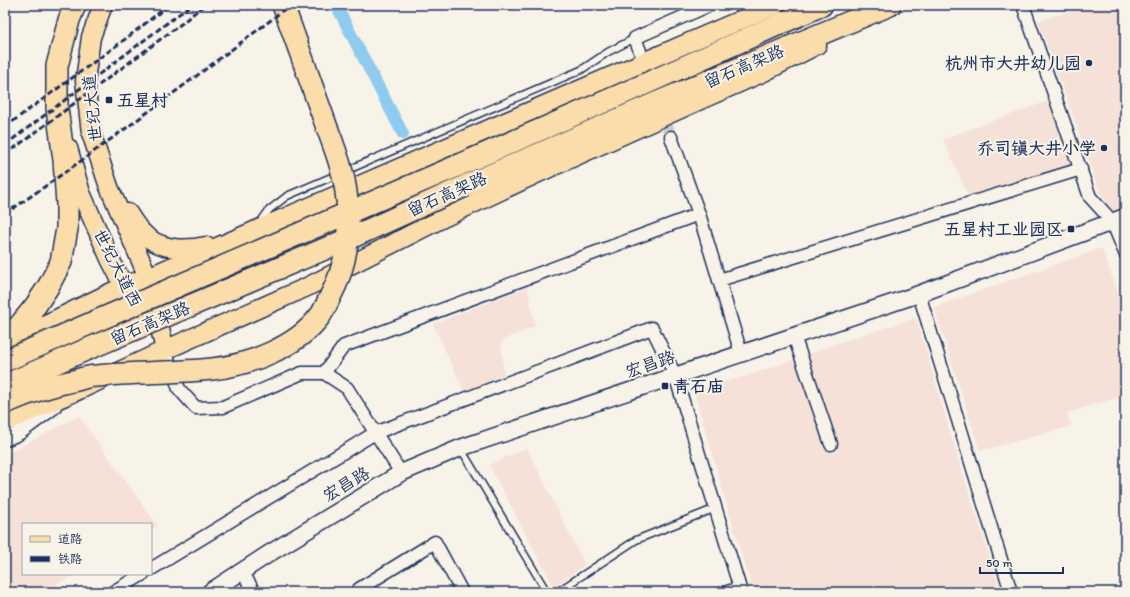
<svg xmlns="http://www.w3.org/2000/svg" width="1130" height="597" font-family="Itim,'LXGW WenKai TC',sans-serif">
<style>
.built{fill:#f6e1d8}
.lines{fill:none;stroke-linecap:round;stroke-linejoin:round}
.canal{stroke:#8fcbef;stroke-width:12}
.street-tunnel{stroke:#cbcccc;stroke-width:12;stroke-dasharray:12 6;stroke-linecap:butt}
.lane-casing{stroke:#1b2f5e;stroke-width:9}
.street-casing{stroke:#1b2f5e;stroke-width:15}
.secondary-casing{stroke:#1b2f5e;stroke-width:19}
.primary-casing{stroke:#1b2f5e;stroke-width:21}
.highway-casing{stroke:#1b2f5e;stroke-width:24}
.lane{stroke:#f7f3e8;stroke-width:6}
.street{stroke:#f7f3e8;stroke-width:12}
.secondary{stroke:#f7f3e8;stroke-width:16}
.primary{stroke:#fbddab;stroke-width:18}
.highway{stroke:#fbddab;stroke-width:21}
.rail{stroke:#1b2f5e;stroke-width:3;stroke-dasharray:6 3;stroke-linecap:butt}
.highway-bridge-casing{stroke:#1b2f5e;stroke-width:24;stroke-linecap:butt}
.highway-bridge{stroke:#fbddab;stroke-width:21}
.poi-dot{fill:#1b2f5e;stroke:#f7f3e8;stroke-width:1.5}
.labels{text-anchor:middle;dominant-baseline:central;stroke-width:4;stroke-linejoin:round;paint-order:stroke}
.poi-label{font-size:17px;font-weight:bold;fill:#1b2f5e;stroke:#f7f3e8;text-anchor:end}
.street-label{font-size:17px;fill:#1b2f5e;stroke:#f7f3e8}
</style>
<rect width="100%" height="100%" fill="#f7f3e8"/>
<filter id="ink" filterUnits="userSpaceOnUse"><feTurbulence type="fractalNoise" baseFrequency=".025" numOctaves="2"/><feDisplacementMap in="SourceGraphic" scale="8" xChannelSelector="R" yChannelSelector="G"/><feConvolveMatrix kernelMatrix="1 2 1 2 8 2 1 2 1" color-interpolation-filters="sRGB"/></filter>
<g filter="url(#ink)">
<!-- built -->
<g class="built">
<polygon points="1091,5 1125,5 1125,212 1116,215 1100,193 1068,102 1038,21"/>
<polygon points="1048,101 1072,164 971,202 943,139"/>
<polygon points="1102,248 1125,313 1125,395 1067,413 1071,426 980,451 934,307"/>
<polygon points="527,287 535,326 501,341 504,376 464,391 433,324"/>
<polygon points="916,318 957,455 1000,588 987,592 753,592 729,513 694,391 765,370 840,342"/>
<polygon points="79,416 158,526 151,530 151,524 23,524 23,574 75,574 44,592 5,592 5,455"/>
<polygon points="527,448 585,565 554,587 489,465"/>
</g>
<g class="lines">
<!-- canal -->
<polyline class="canal" points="336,5 403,134"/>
<!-- street-tunnel -->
<polyline class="street-tunnel" points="641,55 671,137"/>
<defs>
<g id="lane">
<polyline points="259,224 269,210 287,196 581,70 608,52 635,38"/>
<polyline points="461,449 547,592"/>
<polyline points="557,592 636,540 716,508"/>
<polyline points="718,592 739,585"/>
</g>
<g id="street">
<polyline points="1023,5 1090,197 1112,221 1125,253"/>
<polyline points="640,51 635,38 710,5"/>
<polyline points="671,137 699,214 741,353"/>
<polyline points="719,280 1081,169"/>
<polyline points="919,294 1011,592"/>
<polyline points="794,336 831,444"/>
<polyline points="165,350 179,389 196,408 223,407 302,373 324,373 347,388 401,473"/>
<polyline points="324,373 344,346 699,214"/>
<polyline points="151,569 375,433 652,328 675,375 741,592"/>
<polyline points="242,571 254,592"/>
<polyline points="359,589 435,542 462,592"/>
<polyline points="113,592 143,574"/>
</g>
<g id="secondary">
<polyline points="5,438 18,432 53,406"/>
<polyline points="210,592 270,553 401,473 460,448 919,294 1125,217"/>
</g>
<g id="primary">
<polyline points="103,5 91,37 85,81 91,133 109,187 148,277 165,350"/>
<polyline points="68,148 81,193 111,261 124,286 130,296"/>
<path d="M128,213C132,219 136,226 141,231C157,250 184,251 206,246"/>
<polyline points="5,344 124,286 148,277 775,5"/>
<polyline points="5,422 79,390 165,350 307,287 445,217 536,174 698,101 764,72 817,45"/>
</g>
<g id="highway">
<polyline points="283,5 304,63"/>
<polyline points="457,166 645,84 822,5"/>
<polyline points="465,186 656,103 890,5"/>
<polyline points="5,336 19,326 36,305 48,287 61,262 67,229 67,204 64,160 57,108 57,66 69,20 75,5"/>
</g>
</defs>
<!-- lane casing -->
<use href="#lane" class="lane-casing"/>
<!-- street casing -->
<use href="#street" class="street-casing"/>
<!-- secondary casing -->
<use href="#secondary" class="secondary-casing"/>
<!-- primary casing -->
<use href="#primary" class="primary-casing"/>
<!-- highway casing -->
<use href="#highway" class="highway-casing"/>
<!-- lane -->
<use href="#lane" class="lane"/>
<!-- street -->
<use href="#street" class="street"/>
<!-- secondary -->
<use href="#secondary" class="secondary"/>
<!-- primary -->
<use href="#primary" class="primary"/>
<!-- highway -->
<use href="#highway" class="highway"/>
<!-- rail -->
<g class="rail">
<polyline points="5,127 124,40 169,5"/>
<polyline points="5,145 191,5"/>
<polyline points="5,155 181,24 204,5"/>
<path d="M5,214C96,152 183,86 271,20L289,5"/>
</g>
<defs>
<g id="highway-bridge">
<polyline points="5,361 73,331 457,166"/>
<polyline points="5,385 83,351 346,240 465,186"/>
<path d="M5,403C28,393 52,385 77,380C83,378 90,376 97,376C135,372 174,373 212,369C249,365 297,347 320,316C324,311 327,303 330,297C350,260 352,221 344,180C340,161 333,143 326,125C319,105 311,84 304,63"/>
</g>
</defs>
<!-- highway-bridge casing -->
<use href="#highway-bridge" class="highway-bridge-casing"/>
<!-- highway-bridge -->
<use href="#highway-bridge" class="highway-bridge"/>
</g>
</g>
<!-- markers -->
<g class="poi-dot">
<circle cx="1089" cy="63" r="4"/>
<rect x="105" y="96" width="8" height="8" rx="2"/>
<circle cx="1104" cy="148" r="4"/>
<rect x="1067" y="225" width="8" height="8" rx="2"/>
<rect x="661" y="382" width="8" height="8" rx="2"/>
</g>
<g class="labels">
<!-- poi labels -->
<g class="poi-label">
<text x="1081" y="63">杭州市大井幼儿园</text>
<text x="117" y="100" text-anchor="start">五星村</text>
<text x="1096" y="148">乔司镇大井小学</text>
<text x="1063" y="229">五星村工业园区</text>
<text x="673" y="386" text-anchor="start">青石庙</text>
</g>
<!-- street labels -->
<g class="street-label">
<text transform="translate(744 66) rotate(-23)">留石高架路</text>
<text transform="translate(92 108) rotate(-96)">世纪大道</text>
<text transform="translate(447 194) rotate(-24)">留石高架路</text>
<text transform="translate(118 268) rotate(63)">世纪大道西</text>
<text transform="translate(150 323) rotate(-23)">留石高架路</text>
<text transform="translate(650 364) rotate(-19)">宏昌路</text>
<text transform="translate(346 484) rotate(-31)">宏昌路</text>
</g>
</g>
<!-- margin -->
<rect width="1130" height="597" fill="none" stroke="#f7f3e8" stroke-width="20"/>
<rect x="10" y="10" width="1110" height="577" fill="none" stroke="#1b2f5e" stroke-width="1.5" filter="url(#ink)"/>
<!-- legend -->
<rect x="22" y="523" width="130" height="52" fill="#f7f3e8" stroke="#9fa5b1"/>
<rect x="30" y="536" width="20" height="6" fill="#fbddab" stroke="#9fa5b1"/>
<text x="58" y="543" font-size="12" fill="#1b2f5e">道路</text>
<rect x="30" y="556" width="20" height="6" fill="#1b2f5e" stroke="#9fa5b1"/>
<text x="58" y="563" font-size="12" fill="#1b2f5e">铁路</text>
<!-- scale -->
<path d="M980 567v6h83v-6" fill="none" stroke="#1b2f5e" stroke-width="2"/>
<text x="986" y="567" font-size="12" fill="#1b2f5e" stroke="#f7f3e8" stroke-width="3" paint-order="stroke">50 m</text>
</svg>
